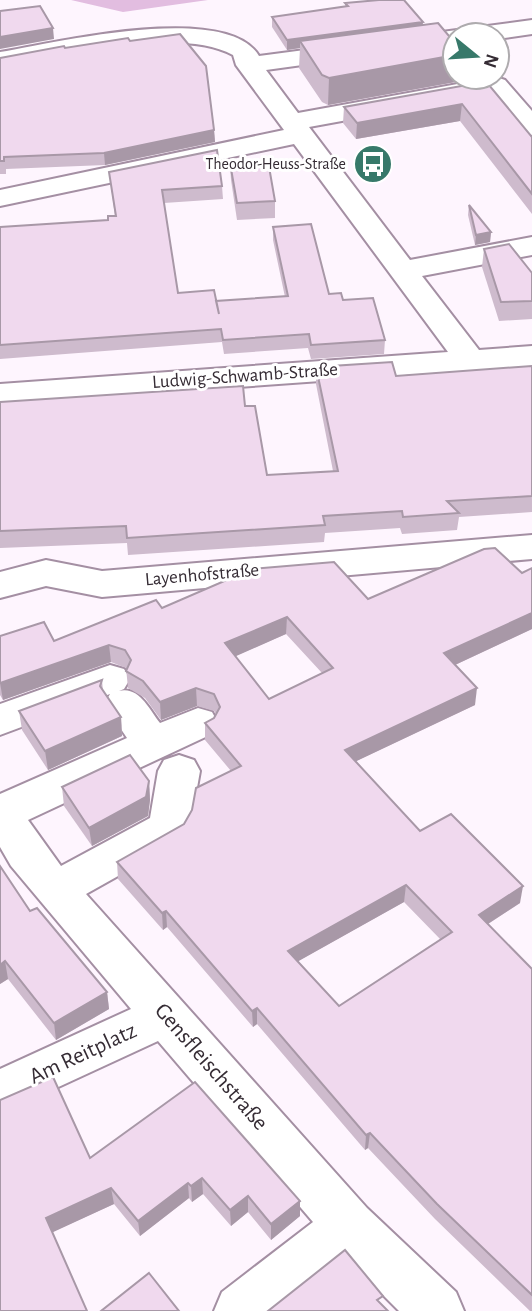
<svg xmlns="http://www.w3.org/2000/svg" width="532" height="1311" font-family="'Alegreya Sans',sans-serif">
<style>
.green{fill:#e2bde0}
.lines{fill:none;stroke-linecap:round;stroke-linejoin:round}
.minor-casing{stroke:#a48fa3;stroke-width:4}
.minor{fill:#fff;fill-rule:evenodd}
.wall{fill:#cebbcd;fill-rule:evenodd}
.shaded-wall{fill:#a898a7}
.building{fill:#f0d9ee;stroke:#a898a7;stroke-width:2;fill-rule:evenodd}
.labels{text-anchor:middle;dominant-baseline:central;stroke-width:6;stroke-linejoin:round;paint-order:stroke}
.far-poi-label{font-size:16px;fill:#352c34;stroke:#fff;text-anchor:end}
.street-label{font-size:19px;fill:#352c34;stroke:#fff}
.near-street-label{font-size:23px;fill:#352c34;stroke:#fff}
</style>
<rect width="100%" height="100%" fill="#fef5fe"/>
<!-- green -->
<polygon class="green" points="71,0 208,0 123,12"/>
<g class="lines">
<defs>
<g id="minor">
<path d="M532,20V34L497,39V35H455V44L266,70L298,113L496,77L505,80L532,111V135L523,133L490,94L309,127L410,260L532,237V255L422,276L479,350L532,346V366L0,404V384L448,352L294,144L0,206V190L284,130L236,65L233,55C177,25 62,57 0,68V52C54,43 227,1 259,56Z"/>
<polygon points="532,535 532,559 102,597 46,586 0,598 0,572 46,560 102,571"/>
<path d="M110,665L124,669L130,679L124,689L119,691C139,686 149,709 160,723L198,708L212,712L218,723L212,734L28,820L61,866L150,818L158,771L164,760L179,755L194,760L200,771L190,827L184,839L86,894L367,1208L456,1292L464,1311H399L347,1259L283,1311H214L222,1292L313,1222L158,1041L0,1114V1069L131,1009L11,866L0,847V794L127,738L104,704L110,694L0,735V704Z"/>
</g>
</defs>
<!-- minor casing -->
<use href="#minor" class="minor-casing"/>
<!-- minor -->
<use href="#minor" class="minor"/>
</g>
<!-- wall -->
<g class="wall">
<polygon points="345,3 423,22 422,25 455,77 462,77 461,81 328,105 322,102 299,68 300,48 287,50 272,27 272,17 345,7"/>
<polygon points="65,48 214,130 215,142 105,165 6,169 6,174 0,174 0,58"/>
<polygon points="478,83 532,137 532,214 460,121 356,139 343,123 344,107"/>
<polygon points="230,163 275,201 275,218 237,220 231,180"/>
<polygon points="109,172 222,186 223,199 164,203 178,293 217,302 285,297 273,240 273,227 329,294 343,300 385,340 384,354 311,359 308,348 224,354 222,342 0,359 0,227 108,220 115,216"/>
<polygon points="469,205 491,232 490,242 475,245 468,215"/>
<polygon points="484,249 532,273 532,319 499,321 482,267"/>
<polygon points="532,366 532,512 459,517 457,530 402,534 400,528 325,533 324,542 128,555 127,543 0,548 0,402 245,406 267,475 333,471 316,384 316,367 396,376"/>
<path d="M368,599L532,629L455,665L475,705L356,761L420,831L520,903L488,924L532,969V1311H530L435,1219L368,1148L365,1150L257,1024L253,1027L167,927L163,930L118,879L117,862L184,824L231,771L205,740V723L214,718L216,714L214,711L197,706L161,720L145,698L128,688L126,668L111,662L3,700L0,695V636L54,641L162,608ZM286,634L322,673L269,699L235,656ZM404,902L441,940L339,1006L298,961Z"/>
<polygon points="102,680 103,691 121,717 122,736 48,770 22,730 19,711"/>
<polygon points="149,781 150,800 148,816 92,846 64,806 62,787"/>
<polygon points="0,866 30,911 107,992 109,1009 56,1040 8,979 0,984"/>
<polygon points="195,1082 300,1216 271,1240 248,1212 231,1226 203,1194 192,1202 189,1198 140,1236 114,1204 52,1232 0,1311 90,1158"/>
</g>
<!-- shaded-wall -->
<g class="shaded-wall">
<polygon points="423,22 422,32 300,41 300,48 287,50 287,40"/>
<polygon points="53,28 54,39 0,49 0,37"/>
<polygon points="455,55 455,77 462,77 461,81 328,105 329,78"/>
<polygon points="462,104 460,121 356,139 357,123"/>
<polygon points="214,130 215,142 105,165 104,153"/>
<polygon points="491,232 490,242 475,245 476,235"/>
<polygon points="532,613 532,629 442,671 444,653"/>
<polygon points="287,617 286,634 225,661 225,643"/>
<polygon points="109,645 111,662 3,700 0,683"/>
<polygon points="196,688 197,706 161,720 160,702"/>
<polygon points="477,688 475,705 344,767 345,750"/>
<polygon points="121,717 122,736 48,770 45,751"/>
<polygon points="149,781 150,800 148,816 92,846 89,828"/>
<polygon points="406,885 404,902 288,967 288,951"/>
<polygon points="523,886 520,903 477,931 479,915"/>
<polygon points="166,911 167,927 163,930 162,913"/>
<polygon points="5,961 8,979 0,984 0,965"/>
<polygon points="107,992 109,1009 56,1040 54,1023"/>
<polygon points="257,1008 257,1024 253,1027 252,1011"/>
<polygon points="370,1133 368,1148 365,1150 366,1135"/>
<polygon points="202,1178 203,1194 192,1202 191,1186"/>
<polygon points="188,1183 189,1198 140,1236 138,1221"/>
<polygon points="111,1188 114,1204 49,1234 46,1218"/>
<polygon points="248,1196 248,1212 231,1226 230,1210"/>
<polygon points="300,1201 300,1216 271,1240 271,1224"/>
</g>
<!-- building -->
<g class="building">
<polygon points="379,0 404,0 423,22 287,40 272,17 348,6 345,3"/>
<polygon points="40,6 53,28 0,37 0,11"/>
<polygon points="438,23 455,43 455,55 329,78 322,75 300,41"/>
<polygon points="180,34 206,66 214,130 104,153 4,157 4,161 0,161 0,58 64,46 65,48 128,38 130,41"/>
<polygon points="478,83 481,86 489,85 532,137 532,194 462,104 357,123 344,107"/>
<polygon points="217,150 222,186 162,190 178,293 214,290 219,314 216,301 288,296 273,227 311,224 329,294 341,293 343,300 373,298 385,340 311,345 309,334 223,340 221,329 0,345 0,227 108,220 108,216 116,216 109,172"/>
<polygon points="268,161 275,201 237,203 230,163"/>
<polygon points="469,205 491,232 476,235"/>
<polygon points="509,244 532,273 532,301 501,302 484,249"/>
<polygon points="392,362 396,376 532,366 532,496 447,501 459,513 403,517 402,511 323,516 325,525 127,538 126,526 0,531 0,402 243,386 245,406 255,406 267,475 338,471 316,367"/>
<path d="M495,548L522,573L532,568V613L444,653L477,688L345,750L420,831L451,814L523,886L479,915L532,969V1295L437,1204L370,1133L366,1135L257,1008L252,1011L166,911L162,913L117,862L184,824L192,810L196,788L241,766L205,723L214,718L220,707L214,694L196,688L160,702L143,681L126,671L131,660L125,650L109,645L0,683V636L44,622L54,641L156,600L162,608L252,569L334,562L368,599L484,549ZM287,617L333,668L269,699L225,643ZM406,885L452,932L339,1006L288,951Z"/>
<polygon points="102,680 100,686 121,717 45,751 19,711"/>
<polygon points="130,755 149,781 146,797 89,828 62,787"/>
<polygon points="0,866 30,911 37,908 107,992 54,1023 5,961 0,965"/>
<polygon points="53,1077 90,1158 195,1082 300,1201 271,1224 248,1196 230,1210 202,1178 191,1186 188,1183 138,1221 111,1188 46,1218 87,1311 0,1311 0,1100"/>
<polygon points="345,1250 383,1296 377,1300 388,1311 268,1311"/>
<polygon points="149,1273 179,1311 101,1311"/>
</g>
<!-- icons -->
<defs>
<symbol id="bus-disc" viewBox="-11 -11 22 22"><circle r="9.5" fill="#37796a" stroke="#fff"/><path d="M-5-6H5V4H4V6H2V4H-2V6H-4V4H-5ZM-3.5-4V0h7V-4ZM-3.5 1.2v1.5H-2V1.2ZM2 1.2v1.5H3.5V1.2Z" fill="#fff"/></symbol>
</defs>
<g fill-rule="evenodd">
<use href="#bus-disc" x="351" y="142" width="44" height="44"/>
</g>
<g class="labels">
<!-- far-poi labels -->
<g class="far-poi-label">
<text x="346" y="164">Theodor-Heuss-Straße</text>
</g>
<!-- street labels -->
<g class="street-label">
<text transform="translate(245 376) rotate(-4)">Ludwig-Schwamb-Straße</text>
<text transform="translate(202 575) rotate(-5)">Layenhofstraße</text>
</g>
<!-- near-street labels -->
<g class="near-street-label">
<text transform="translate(83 1054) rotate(-25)">Am Reitplatz</text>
<text transform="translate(211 1067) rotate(49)">Gensfleischstraße</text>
</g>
</g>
<!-- north arrow -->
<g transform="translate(476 56) rotate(108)"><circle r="33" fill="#ffffff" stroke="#aeabae" stroke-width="2"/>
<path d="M0-5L12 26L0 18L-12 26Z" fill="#37796a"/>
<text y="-10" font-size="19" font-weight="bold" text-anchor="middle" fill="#352c34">N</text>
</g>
</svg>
